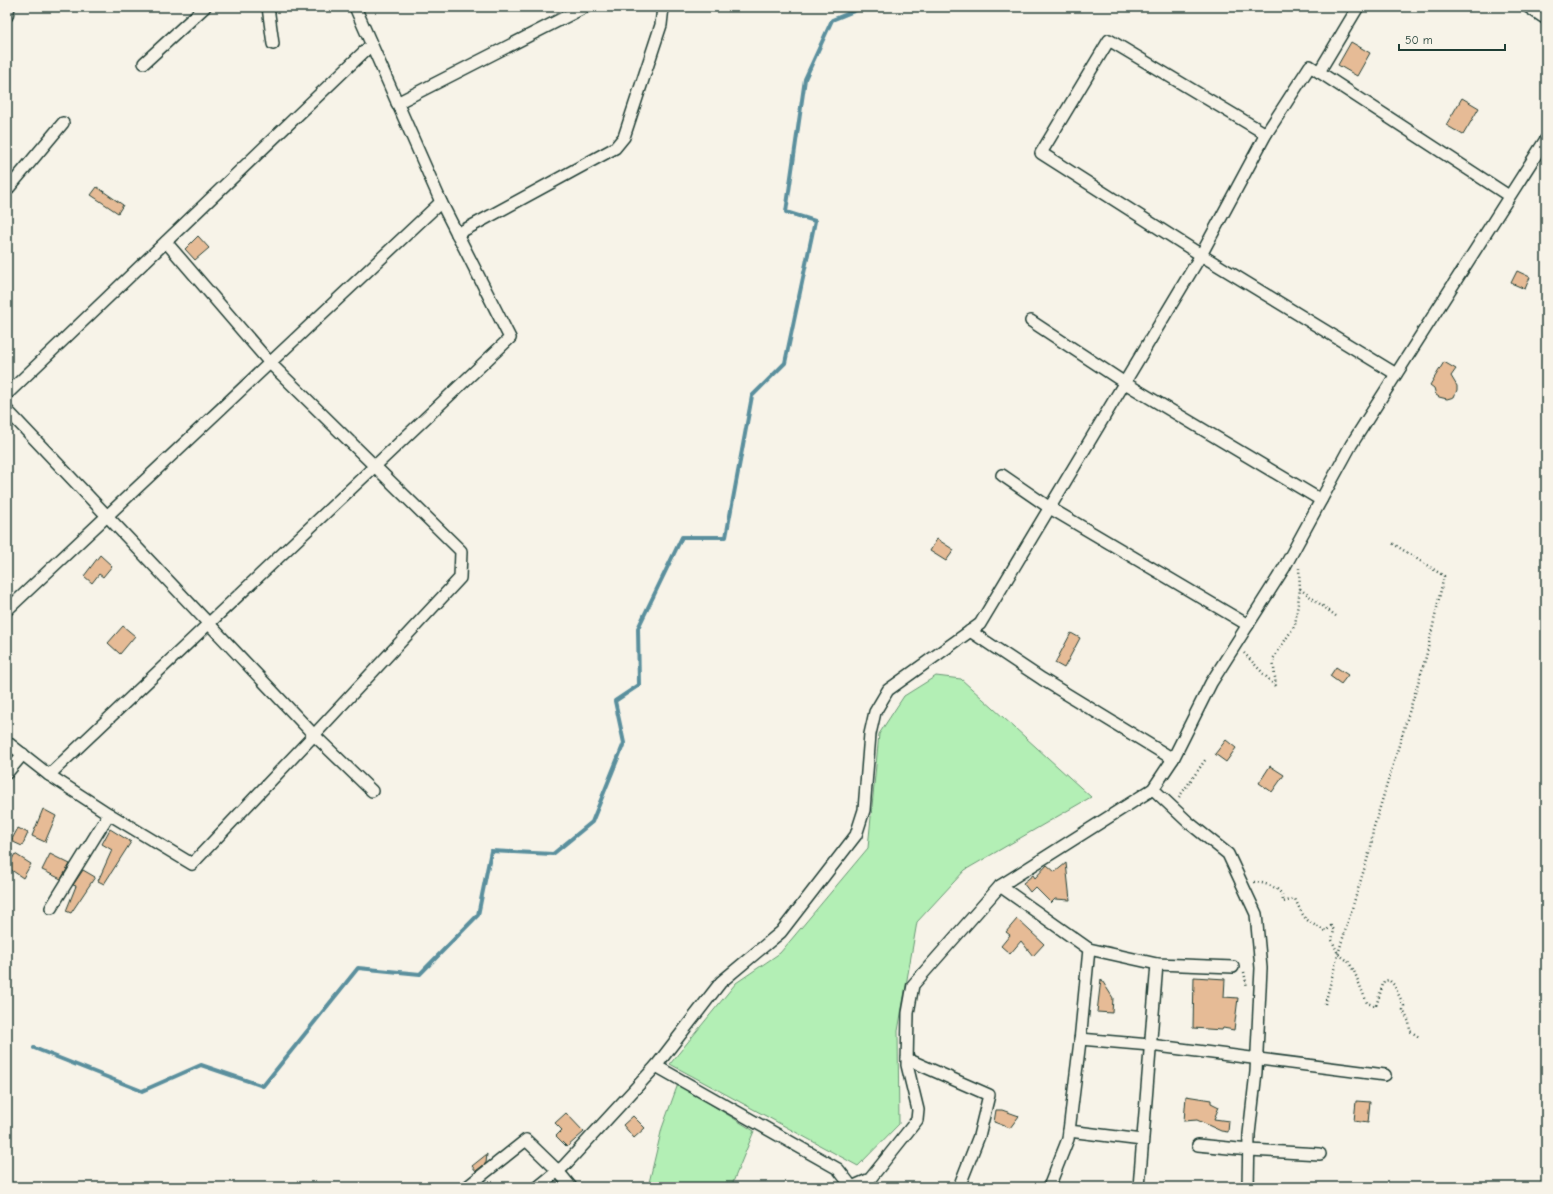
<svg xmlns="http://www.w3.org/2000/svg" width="1553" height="1194" font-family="'Comic Neue',sans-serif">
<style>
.green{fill:#b3efb5;stroke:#699674}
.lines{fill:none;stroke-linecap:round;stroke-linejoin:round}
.stream{stroke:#5a8f9d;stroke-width:4}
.building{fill:#e6bb96;stroke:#1f3d34}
.street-casing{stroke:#1f3d34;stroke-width:14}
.path{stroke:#1f3d34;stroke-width:2.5;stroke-dasharray:1 3;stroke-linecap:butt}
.street{stroke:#f7f3e8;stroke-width:11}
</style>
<rect width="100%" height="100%" fill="#f7f3e8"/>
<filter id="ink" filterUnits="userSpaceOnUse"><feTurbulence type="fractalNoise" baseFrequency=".025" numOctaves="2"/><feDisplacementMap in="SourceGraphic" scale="8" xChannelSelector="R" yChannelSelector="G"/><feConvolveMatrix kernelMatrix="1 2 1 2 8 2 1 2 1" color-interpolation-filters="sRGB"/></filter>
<g filter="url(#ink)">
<!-- green -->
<g class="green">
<polygon points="936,676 961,679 1091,797 965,870 917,922 898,1031 899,1124 858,1166 670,1064 736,983 780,953 868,848 879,734 904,696"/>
<polygon points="678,1084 754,1131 731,1187 648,1187 662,1128"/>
</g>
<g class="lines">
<!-- stream -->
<polyline class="stream" points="34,1048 142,1091 201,1065 263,1086 358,968 420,974 478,915 491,851 553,854 592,822 624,743 615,701 639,685 638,628 682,537 726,537 752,396 785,363 815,221 786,212 805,79 832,20 864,7"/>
</g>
<!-- building -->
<g class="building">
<polygon points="1351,42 1370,53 1357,76 1338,65"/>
<polygon points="1462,98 1479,108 1463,135 1446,125"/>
<polygon points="97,187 123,205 118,213 91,195"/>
<polygon points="198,236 209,248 195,260 185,249"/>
<polygon points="1517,271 1530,277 1525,289 1511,283"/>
<polygon points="1444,362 1456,369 1451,376 1457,386 1457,390 1454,397 1447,399 1439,397 1436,395 1434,388 1430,385"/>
<polygon points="937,539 954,550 946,561 930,551"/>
<polygon points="100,555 112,566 103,577 99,574 92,583 84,576"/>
<polygon points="123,626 135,636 120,654 108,643"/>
<polygon points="1071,633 1080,638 1064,668 1055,663"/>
<polygon points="1336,667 1348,675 1341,684 1330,676"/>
<polygon points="1226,740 1236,748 1226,762 1215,754"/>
<polygon points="1270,766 1284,775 1272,792 1259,783"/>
<polygon points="43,809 56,816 45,842 32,836"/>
<polygon points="18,828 28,833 22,846 11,841"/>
<polygon points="110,829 131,842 104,884 98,881 112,850 102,844"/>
<polygon points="15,854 31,864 23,878 7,867"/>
<polygon points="50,854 70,864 61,879 42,870"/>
<polygon points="1066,863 1070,900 1055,899 1051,903 1035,887 1030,892 1023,883 1033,875 1035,878 1047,865 1055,872"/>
<polygon points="83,870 95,877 71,913 66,911 76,886 73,885"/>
<polygon points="1017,919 1044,944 1033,956 1021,941 1010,954 1001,946 1010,935 1006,932"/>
<polygon points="1194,977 1225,979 1224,997 1238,998 1234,1030 1223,1028 1222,1030 1193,1028"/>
<polygon points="1101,979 1113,998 1112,1013 1097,1012"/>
<polygon points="1186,1096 1211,1100 1211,1103 1219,1107 1214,1119 1229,1121 1228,1132 1221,1131 1197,1120 1184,1121"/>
<polygon points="1356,1101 1370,1102 1368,1123 1354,1121"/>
<polygon points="996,1110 1002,1110 1019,1116 1010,1128 994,1122"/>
<polygon points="566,1113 584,1132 567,1147 556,1136 562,1130 555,1123"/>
<polygon points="633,1116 645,1128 634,1138 623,1125"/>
<polygon points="487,1154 486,1163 476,1171 472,1166"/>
</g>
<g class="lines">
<defs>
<g id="street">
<polyline points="268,7 273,44"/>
<polyline points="1528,7 1546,19"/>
<polyline points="7,16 9,7"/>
<polyline points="144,63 205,7"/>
<polyline points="1319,72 1358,7"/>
<polyline points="397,103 585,7"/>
<polyline points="1266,134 1109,40 1041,153 1201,255 1396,374"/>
<polyline points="7,190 63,123"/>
<polyline points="457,234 615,148 624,137 661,25 663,7"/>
<polyline points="1031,321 1125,383 1321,500"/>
<polyline points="7,394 371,45"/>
<polyline points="7,410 314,735 372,791"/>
<polyline points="1002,475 1050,508 1248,625"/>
<polyline points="7,610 441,202"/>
<polyline points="970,631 1042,679 1173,759"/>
<polyline points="7,742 49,775 109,814 192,864 314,735 460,578 461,551 270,363 166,242"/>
<polyline points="7,773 23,754"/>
<polyline points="49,775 510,338 441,202 355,7"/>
<polyline points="1153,789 1188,822 1228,854 1256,914 1261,968 1256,1072 1249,1134 1248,1187"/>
<polyline points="1000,886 1089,949 1157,964 1233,967"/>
<polyline points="51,908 109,814"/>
<polyline points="1080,1039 1150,1045 1385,1075"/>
<polyline points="907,1059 989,1095 979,1136 959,1187"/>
<polyline points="656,1066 838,1169 852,1187"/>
<polyline points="1069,1131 1142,1140"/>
<polyline points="1198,1145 1249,1150 1320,1154"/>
<polyline points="467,1187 526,1140 557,1170 571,1187"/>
<polyline points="538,1187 564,1166 656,1066 721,982 781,932 856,835 864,810 870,734 875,712 888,690 980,624 1201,255 1266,134 1310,66 1509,196"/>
<polyline points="852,1187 870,1179 917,1120 918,1110 907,1065 908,1013 913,985 1000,886 1153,789 1173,759 1211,683 1284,568 1351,445 1546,139"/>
<polyline points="1049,1187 1068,1139 1080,1041 1089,949"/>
<polyline points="1139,1187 1157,964"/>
</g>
</defs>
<!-- street casing -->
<use href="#street" class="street-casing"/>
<!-- path -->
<g class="path">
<polyline points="1300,589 1336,616"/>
<polyline points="1244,653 1276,687 1273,659 1295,625 1300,589 1299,568"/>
<polyline points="1179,797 1206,759"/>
<path d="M1254,882C1262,882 1275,886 1280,892C1282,894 1283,898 1283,902L1295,899C1305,920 1304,920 1326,931L1331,926L1334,930L1332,940L1338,954L1348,961L1354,971L1367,1003L1376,1006L1384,981L1389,980L1394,985L1404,1006L1403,1010L1409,1022L1410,1031L1419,1037"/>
<polyline points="1244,972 1247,987"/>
<polyline points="1325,1004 1338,954 1371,847 1373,830 1426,657 1444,576 1392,543"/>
</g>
<!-- street -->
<use href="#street" class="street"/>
</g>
</g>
<!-- margin -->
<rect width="1553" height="1194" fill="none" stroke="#f7f3e8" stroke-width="24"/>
<rect x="12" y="12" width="1529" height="1170" fill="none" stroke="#1f3d34" stroke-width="1.5" filter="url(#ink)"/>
<!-- scale -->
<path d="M1399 44v6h106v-6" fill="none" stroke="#1f3d34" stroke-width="2"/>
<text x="1405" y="44" font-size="12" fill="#1f3d34" stroke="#f7f3e8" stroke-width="3" paint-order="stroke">50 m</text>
</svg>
